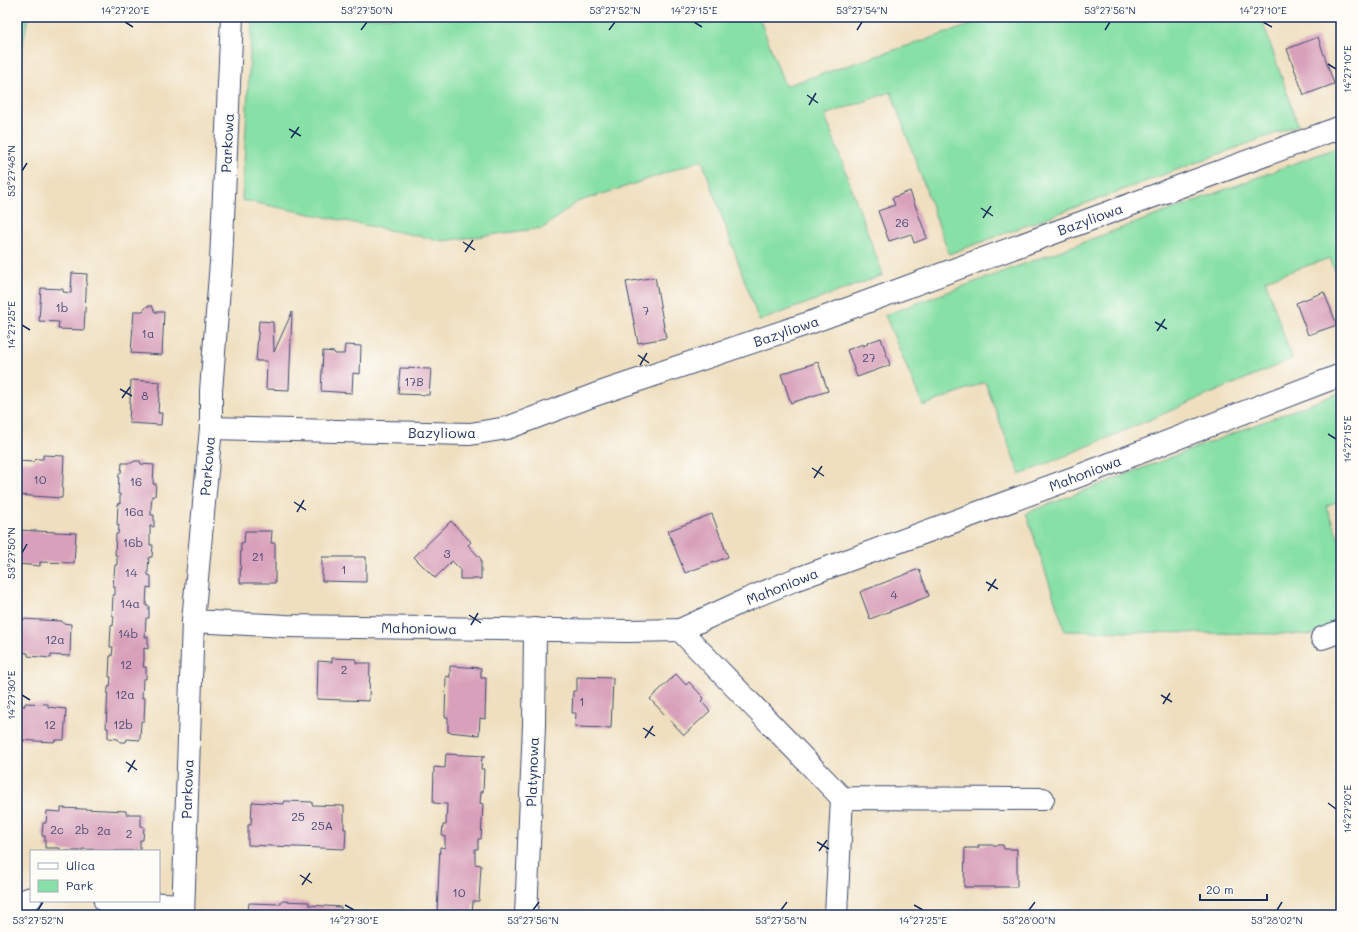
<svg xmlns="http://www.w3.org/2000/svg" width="1358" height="932" font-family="Mali,sans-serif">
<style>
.green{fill:#87e0a5;stroke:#518882}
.building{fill:#d8a0ba}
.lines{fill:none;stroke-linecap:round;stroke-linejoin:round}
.street-casing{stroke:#3b496d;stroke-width:24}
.street{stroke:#fff;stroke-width:22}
.ticks{fill:none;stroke:#1b2f5e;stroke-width:1.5}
.labels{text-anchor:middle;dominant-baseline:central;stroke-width:4;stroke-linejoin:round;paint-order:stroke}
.number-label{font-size:12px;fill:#4a4b75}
.street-label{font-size:14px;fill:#1b2f5e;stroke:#fdfcf7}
.neatline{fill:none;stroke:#1b2f5e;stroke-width:1.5}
.ticks-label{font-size:10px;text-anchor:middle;fill:#1b2f5e}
</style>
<rect width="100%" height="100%" fill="#fdfcf7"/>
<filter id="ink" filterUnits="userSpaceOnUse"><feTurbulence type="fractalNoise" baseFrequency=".025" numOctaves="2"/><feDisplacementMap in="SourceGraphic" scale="8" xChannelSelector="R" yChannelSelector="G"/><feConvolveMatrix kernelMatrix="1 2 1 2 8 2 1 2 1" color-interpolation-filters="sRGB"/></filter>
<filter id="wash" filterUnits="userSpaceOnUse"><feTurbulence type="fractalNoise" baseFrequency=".012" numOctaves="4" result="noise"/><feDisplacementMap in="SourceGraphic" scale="16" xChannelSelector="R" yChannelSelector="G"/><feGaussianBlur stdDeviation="0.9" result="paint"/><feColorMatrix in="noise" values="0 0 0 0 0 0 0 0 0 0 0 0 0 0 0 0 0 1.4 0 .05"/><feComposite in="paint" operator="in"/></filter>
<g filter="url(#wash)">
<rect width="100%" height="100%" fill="#efdfbf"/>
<!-- green -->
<g class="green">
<polygon points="17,17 28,17 17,79"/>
<polygon points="252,17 759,17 785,86 995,17 1261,17 1298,125 949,254 891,92 825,115 883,275 759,321 702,160 634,184 577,202 543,228 443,241 242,200"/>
<polygon points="1341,146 1341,285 1330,258 1265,280 1292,359 1020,475 985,382 923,406 885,315 1160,214"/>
<polygon points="1341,392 1341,500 1326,506 1341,544 1341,635 1065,631 1026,513"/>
</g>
<g id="blocks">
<!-- building -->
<g class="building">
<polygon points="1318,37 1334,84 1304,95 1287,49"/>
<polygon points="910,191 927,238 914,243 911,234 889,241 878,211 895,205 892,198"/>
<polygon points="72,273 87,274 84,330 58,329 59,322 39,321 41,288 63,289 63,292 71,293"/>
<polygon points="655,277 666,338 638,343 626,282"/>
<polygon points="1324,292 1337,325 1308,335 1296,303"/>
<polygon points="147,306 152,306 155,312 164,312 162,355 131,353 134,311 143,311"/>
<polygon points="292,312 289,390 266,389 267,361 256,361 259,321 273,322 274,352"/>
<polygon points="881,338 890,365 857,377 847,350 863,344 863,346 868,344 867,343"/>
<polygon points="345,345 361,346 360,374 353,373 352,393 321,391 323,351 334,352 335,354 344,354"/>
<polygon points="818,362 828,391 791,403 781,374"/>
<polygon points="400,368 431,369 429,395 398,394"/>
<polygon points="131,380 160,382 158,413 162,413 161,425 129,423"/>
<polygon points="43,455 64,456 62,498 17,495 17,461 33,462 36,459 43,459"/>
<polygon points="134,461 140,461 141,464 154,465 153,484 156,484 155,496 152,496 151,508 151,515 154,515 154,527 150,526 150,545 153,545 152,557 149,557 148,569 148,575 151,576 151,588 147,587 146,606 149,606 149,618 146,618 145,637 148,637 148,649 144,648 144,660 143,667 146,667 146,679 143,679 142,698 145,698 144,721 141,721 140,740 127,739 126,742 120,742 118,739 108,738 108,728 106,728 108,687 110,687 111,677 109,677 110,656 112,656 113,647 110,647 111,625 113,626 114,616 112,616 113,595 115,595 115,586 113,586 115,565 117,565 117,555 115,555 116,534 118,534 119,525 117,525 118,503 120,504 120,494 118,494 119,473 121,473 122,463 132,463"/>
<polygon points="712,514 728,557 685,573 668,531"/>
<polygon points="451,521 471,542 468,545 481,559 481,579 460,579 460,569 452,561 435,578 414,557"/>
<polygon points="17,530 76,533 74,563 40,562 40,566 18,564 19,557 17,557"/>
<polygon points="245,531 272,531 271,543 275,543 275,583 240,583 241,543 244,543"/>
<polygon points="322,557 366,557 366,582 322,581"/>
<polygon points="919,569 929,596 870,619 860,592"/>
<polygon points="21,619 62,621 62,623 71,624 70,656 51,655 51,658 28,656 28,653 17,652 17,621 21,621"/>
<polygon points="332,658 356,659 356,663 370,663 369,701 317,699 318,661 332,662"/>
<polygon points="450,666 481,668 481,678 486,678 485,719 480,718 479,735 448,732 448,717 445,717 446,676 450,677"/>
<polygon points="676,674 686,685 689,682 704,698 701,701 710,711 684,735 650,699"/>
<polygon points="577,677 613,678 611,728 575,727 576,713 572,713 573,691 577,691"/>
<polygon points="25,703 48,704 48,707 66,709 64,740 55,740 54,742 17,740 17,705 25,706"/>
<polygon points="446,754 485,756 485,757 482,757 481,769 484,769 483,792 481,792 480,803 483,804 481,839 478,839 478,849 475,849 475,864 481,865 479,901 473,901 472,915 437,915 440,847 445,848 445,836 442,836 443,825 446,825 447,804 433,803 434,767 445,768"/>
<polygon points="284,801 312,802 312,805 344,806 344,829 346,829 345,849 248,845 248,825 251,825 252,802 284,804"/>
<polygon points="61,808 126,811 126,814 141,814 141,826 144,827 143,840 140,840 140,851 102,851 102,850 82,849 82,851 60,851 60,848 45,848 45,836 42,836 43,823 46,823 47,811 61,812"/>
<polygon points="978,845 1003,845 1004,849 1017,849 1017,887 964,887 965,848 979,848"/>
<polygon points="281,901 309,902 309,905 341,907 341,915 248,915 249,903 281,904"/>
</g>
</g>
</g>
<g filter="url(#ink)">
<use href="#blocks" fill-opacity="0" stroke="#3b496d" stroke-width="1"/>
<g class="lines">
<defs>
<g id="street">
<polyline points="211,428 470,434 507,428 597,394 812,322 1341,127"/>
<polyline points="193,621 286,626 627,631 680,630 748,599 794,580 1076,477 1341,375"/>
<polyline points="680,630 842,798 1043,799"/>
<polyline points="1322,638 1341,631"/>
<polyline points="105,901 183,905"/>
<polyline points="17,903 31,898"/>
<polyline points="183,915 193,621 211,428 211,391 221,262 232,17"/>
<polyline points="526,915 534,726 535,629"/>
<polyline points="836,915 842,798"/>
</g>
</defs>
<!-- street casing -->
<use href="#street" class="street-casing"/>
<!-- street -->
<use href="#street" class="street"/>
</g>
</g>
<!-- ticks -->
<path class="ticks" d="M125,22L133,27M694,22L702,27M1263,22L1272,27M361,30L367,22M609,30L615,22M857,30L862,22M1105,30L1110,22M1328,64L1336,69M807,95L818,103M809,105L816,93M289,129L301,136M291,138L299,127M22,171L27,163M981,208L993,216M983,218L991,206M463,242L475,250M465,252L473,240M1155,322L1167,329M22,325L30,330M1157,331L1165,319M638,355L649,363M640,365L647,353M120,389L132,396M122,398L130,387M1328,434L1336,439M812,468L824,476M814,478L822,466M294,502L306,510M297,512L304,500M22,553L27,544M986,582L998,589M988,591L996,579M469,615L481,623M471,625L478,613M22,695L30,700M1161,695L1172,702M1163,704L1170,693M643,728L655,736M645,738L653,726M126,762L137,770M128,772L135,760M1328,803L1336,809M817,842L829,849M819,851L827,840M300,875L312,883M302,885L310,873M345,905L354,910M914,905L923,910M38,910L43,902M533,910L539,902M781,910L787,902M1029,910L1035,902M1277,910L1282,902"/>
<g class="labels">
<!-- number labels -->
<g class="number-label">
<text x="902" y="222">26</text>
<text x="62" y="307">1b</text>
<text x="646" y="310">7</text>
<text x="148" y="333">1a</text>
<text x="869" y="357">27</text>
<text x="414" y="381">17B</text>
<text x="145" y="395">8</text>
<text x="40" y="479">10</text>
<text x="136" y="481">16</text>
<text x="134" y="511">16a</text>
<text x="133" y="542">16b</text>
<text x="447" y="553">3</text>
<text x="258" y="556">21</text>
<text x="344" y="569">1</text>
<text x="131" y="572">14</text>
<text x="894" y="594">4</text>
<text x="130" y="603">14a</text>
<text x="128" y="633">14b</text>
<text x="55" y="639">12a</text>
<text x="126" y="664">12</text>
<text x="344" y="669">2</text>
<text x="125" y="694">12a</text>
<text x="582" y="701">1</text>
<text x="50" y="724">12</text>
<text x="123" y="724">12b</text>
<text x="298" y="816">25</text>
<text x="322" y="825">25A</text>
<text x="57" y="829">2c</text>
<text x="82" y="829">2b</text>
<text x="104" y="830">2a</text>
<text x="129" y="833">2</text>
<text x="459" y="892">10</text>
</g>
<!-- street labels -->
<g class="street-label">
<text transform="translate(227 143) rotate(-87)">Parkowa</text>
<text transform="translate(1090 219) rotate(-20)">Bazyliowa</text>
<text transform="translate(786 331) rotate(-19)">Bazyliowa</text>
<text x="442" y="432">Bazyliowa</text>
<text transform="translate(207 466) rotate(-85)">Parkowa</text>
<text transform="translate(1085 473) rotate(-21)">Mahoniowa</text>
<text transform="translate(782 586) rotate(-22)">Mahoniowa</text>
<text transform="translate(419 628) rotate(1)">Mahoniowa</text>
<text transform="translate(532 772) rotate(-88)">Platynowa</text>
<text transform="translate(187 789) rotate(-88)">Parkowa</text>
</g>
</g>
<!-- margin -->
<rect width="1358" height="932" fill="none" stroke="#fdfcf7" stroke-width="44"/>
<!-- legend -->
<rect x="30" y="850" width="130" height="52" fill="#fdfcf7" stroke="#a3aaba"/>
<rect x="38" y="863" width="20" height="6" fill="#ffffff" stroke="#a3aaba"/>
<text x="66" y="870" font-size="12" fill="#1b2f5e">Ulica</text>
<rect x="38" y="880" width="20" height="12" fill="#87e0a5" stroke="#a3aaba"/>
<text x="66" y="890" font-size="12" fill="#1b2f5e">Park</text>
<!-- scale -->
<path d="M1200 894v6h67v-6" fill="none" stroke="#1b2f5e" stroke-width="2"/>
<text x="1206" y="894" font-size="12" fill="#1b2f5e" stroke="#fdfcf7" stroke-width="3" paint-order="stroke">20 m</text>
<rect x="22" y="22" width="1314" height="888" class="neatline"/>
<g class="ticks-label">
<text x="125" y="14">14°27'20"E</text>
<text x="367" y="14">53°27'50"N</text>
<text x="615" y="14">53°27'52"N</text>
<text x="694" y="14">14°27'15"E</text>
<text x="862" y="14">53°27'54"N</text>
<text x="1110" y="14">53°27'56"N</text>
<text x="1263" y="14">14°27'10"E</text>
<text transform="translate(1347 69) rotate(-90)" y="4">14°27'10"E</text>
<text transform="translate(11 171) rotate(-90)" y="4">53°27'48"N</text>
<text transform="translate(11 325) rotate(-90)" y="4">14°27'25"E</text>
<text transform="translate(1347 439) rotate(-90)" y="4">14°27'15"E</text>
<text transform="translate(11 553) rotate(-90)" y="4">53°27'50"N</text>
<text transform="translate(11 695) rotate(-90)" y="4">14°27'30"E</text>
<text transform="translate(1347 809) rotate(-90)" y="4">14°27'20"E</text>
<text x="38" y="924">53°27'52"N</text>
<text x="354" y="924">14°27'30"E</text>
<text x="533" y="924">53°27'56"N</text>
<text x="781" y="924">53°27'58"N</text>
<text x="923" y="924">14°27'25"E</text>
<text x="1029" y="924">53°28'00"N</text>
<text x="1277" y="924">53°28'02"N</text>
</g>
</svg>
